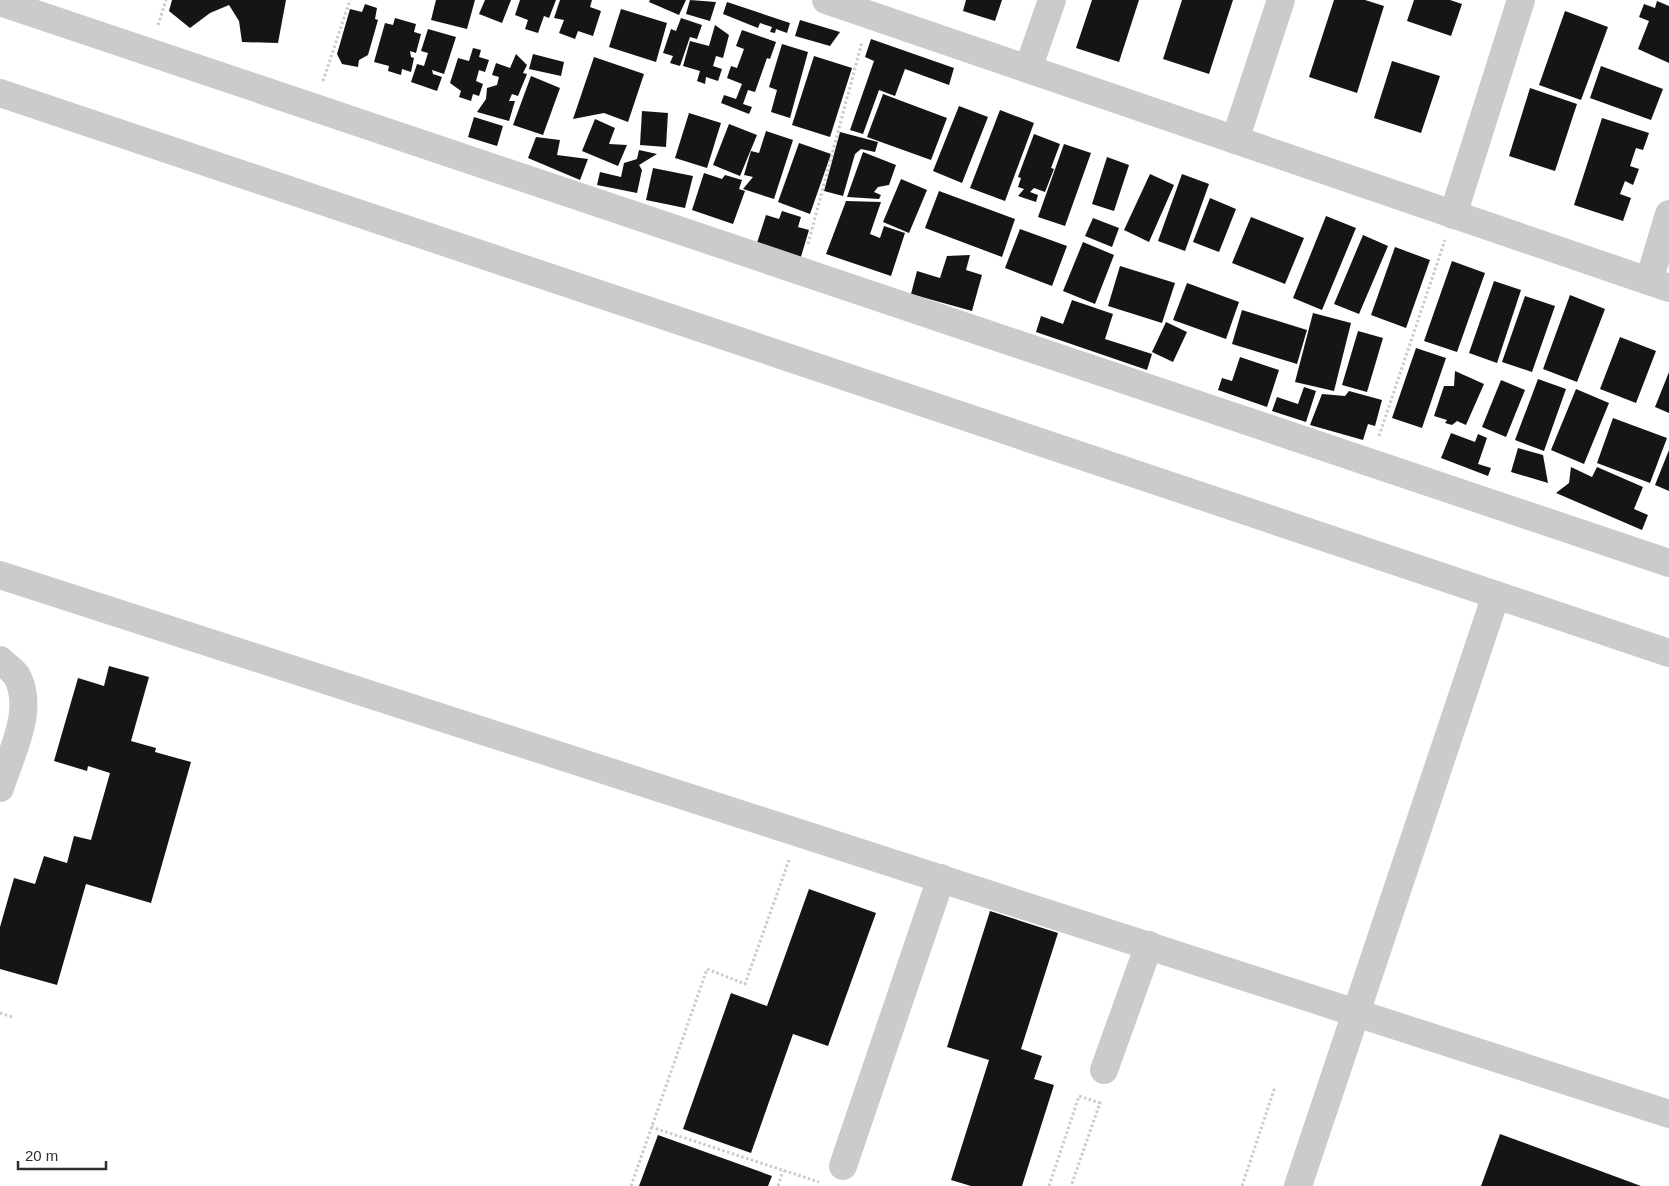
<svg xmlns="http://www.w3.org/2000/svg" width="1669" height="1186" font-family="Helvetica,sans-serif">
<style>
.building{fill:#151515}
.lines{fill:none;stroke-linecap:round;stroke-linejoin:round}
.path{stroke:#cbcbcb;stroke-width:3;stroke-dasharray:2.5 2.5;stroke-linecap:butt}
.minor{stroke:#cbcbcb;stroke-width:28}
</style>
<rect width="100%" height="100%" fill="#fff"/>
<!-- building -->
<g class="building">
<polygon points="172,0 286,0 278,43 242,42 239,21 229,5 210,13 190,28 169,11"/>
<polygon points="436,0 475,0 467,29 431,20"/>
<polygon points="485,0 511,0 502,23 479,14"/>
<polygon points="520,0 556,0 549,18 544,16 538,33 525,29 528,20 515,15"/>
<polygon points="560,0 592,0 590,7 601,11 593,36 578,31 575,39 559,33 564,20 554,18"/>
<polygon points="650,0 686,0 679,15 649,2"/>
<polygon points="690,0 716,2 710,21 686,14"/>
<polygon points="966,0 1002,0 995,21 963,11"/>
<polygon points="1092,0 1139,0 1119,62 1076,48"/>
<polygon points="1182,0 1233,0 1209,74 1163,59"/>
<polygon points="1334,0 1365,0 1384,6 1357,93 1309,77"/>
<polygon points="1414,0 1450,0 1462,4 1451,36 1407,21"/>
<polygon points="1657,1 1669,6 1669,63 1638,49 1649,21 1639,17 1644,4 1655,8"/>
<polygon points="727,2 790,23 787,33 776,29 775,33 770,32 772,27 760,23 758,28 723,14"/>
<polygon points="365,4 377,8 375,19 378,20 368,55 359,60 358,67 342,64 337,54 350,9 362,12"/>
<polygon points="621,9 667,23 656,62 609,47"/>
<polygon points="1565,11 1608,27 1581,100 1539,85"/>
<polygon points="395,18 416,24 414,32 421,34 416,53 410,51 411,57 414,58 411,72 402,69 401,75 388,71 389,66 374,62 385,23 393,25"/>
<polygon points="681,18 702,25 697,39 690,37 680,66 670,63 673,56 663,53 671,29 676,31"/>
<polygon points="800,20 840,32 830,46 795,36"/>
<polygon points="715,25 729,35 723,58 716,56 713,66 722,69 718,81 706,77 705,84 697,81 700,71 683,66 690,41 709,46"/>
<polygon points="428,29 456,37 444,74 432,70 433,74 442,77 437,91 411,82 417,64 424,66 428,53 421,51"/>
<polygon points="742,30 776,42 770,59 767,58 755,92 748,90 743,104 752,107 749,114 721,103 724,95 736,99 742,84 727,78 731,66 737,68 744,49 736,46"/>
<polygon points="871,39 954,68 949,85 905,69 895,96 879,90 863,134 850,130 874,61 865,57"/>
<polygon points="782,44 808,52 790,118 771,112 777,90 769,87"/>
<polygon points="473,48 481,50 479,57 489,60 485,72 479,70 476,81 483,84 479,96 473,94 471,101 459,97 461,91 450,83 458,58 469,61"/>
<polygon points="516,54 527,65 523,73 527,74 518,96 512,94 509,101 515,101 509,121 477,112 486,99 487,88 497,85 499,77 492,75 496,63 510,68"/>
<polygon points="533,54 564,62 561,76 529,69"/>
<polygon points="814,56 852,68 830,137 792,125"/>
<polygon points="594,57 644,74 628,122 604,113 573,119"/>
<polygon points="1392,61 1440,76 1421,133 1374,118"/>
<polygon points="1601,66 1663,89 1651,120 1590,98"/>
<polygon points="531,76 560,88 543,135 513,125"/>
<polygon points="1530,88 1577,104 1555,171 1509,156"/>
<polygon points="883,94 947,118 931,160 867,137"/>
<polygon points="959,106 988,117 962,183 933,171"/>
<polygon points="1000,110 1034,123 1005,201 970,188"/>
<polygon points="642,111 668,113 666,147 640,145"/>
<polygon points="689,113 721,123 707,168 675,158"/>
<polygon points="474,117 503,126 497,146 468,137"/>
<polygon points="1602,118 1649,133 1643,150 1636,148 1630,166 1639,169 1633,185 1625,181 1620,194 1631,198 1623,221 1574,205"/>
<polygon points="595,119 615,128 609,144 627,145 618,166 582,151"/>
<polygon points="729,124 757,135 740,176 713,165"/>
<polygon points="766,131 793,140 774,199 743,189 753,177 744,175 751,151 759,153"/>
<polygon points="840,132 878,142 875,152 861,149 855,154 843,196 824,191"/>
<polygon points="1034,134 1060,144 1051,168 1054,169 1045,192 1034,188 1030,192 1038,195 1036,202 1018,196 1024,189 1018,187 1021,178 1018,177"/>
<polygon points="536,137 560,140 557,155 588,159 580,180 528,158"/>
<polygon points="799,143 831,154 810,214 778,202"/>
<polygon points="1064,144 1091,153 1065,226 1038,217"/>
<polygon points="639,150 657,154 639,165 642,170 637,193 597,185 600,172 621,177 624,163 637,159"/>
<polygon points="863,152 896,165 889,185 878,187 874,192 881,195 879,199 847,197"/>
<polygon points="1107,157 1129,165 1114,211 1092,204"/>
<polygon points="653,168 693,176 685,208 646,200"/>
<polygon points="704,173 722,179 725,175 742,180 739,189 745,191 733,224 692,210"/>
<polygon points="1150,174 1174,185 1149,242 1124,230"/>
<polygon points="1182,174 1209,184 1185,251 1158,241"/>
<polygon points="901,179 927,190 909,233 883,222"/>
<polygon points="939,191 1015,219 1002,257 925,228"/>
<polygon points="1210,198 1236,209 1219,252 1193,242"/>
<polygon points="846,201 881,202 870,234 880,238 884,226 905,233 891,276 826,254"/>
<polygon points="782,211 801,217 798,227 809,230 800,260 756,246 766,215 779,219"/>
<polygon points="1326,216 1356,228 1322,310 1293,298"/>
<polygon points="1251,217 1304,238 1285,284 1232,263"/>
<polygon points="1093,218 1119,228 1112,247 1085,236"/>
<polygon points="1020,229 1067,246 1052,286 1005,268"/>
<polygon points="1363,235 1388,246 1359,314 1334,304"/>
<polygon points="1083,242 1114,255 1095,304 1063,291"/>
<polygon points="1395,247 1430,260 1406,328 1371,315"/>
<polygon points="970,255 966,270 982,275 972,311 911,294 917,271 940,278 947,256"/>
<polygon points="1452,261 1485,273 1457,352 1424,341"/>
<polygon points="1120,266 1175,283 1162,323 1108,306"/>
<polygon points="1494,281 1521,290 1497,363 1469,353"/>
<polygon points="1187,283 1239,302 1226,339 1173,320"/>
<polygon points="1570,295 1605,309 1577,382 1543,369"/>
<polygon points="1525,296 1555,306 1532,372 1502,362"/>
<polygon points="1072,300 1113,314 1105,339 1152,354 1147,370 1036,332 1041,316 1063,324"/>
<polygon points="1242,310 1307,330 1297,364 1232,344"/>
<polygon points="1313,313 1351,323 1334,391 1295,382"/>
<polygon points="1166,322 1187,332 1173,362 1152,352"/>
<polygon points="1358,331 1383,338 1367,392 1342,385"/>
<polygon points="1620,337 1656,351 1636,403 1600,389"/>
<polygon points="1416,348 1446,358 1422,428 1392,418"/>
<polygon points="1240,357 1279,370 1267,407 1218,390 1222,378 1232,381"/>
<polygon points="1455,371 1484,384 1466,425 1457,421 1452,425 1445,423 1447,420 1434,416 1444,386 1454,386"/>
<polygon points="1669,372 1669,413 1655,407"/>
<polygon points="1538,379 1566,389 1544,451 1515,440"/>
<polygon points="1501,380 1525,390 1506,437 1482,427"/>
<polygon points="1304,387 1316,391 1306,422 1272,411 1277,397 1298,404"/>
<polygon points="1576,389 1609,403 1584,464 1551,450"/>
<polygon points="1349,391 1382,400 1375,426 1368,424 1363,440 1310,425 1322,394 1345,396"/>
<polygon points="1613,418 1667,438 1650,483 1597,463"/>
<polygon points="1451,433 1475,442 1478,434 1487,438 1478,464 1491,468 1488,476 1441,458"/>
<polygon points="1518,448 1543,455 1548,483 1511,472"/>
<polygon points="1669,450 1669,491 1655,485"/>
<polygon points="1571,467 1592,477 1597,467 1643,487 1634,509 1648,515 1642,530 1556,493 1569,483"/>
<polygon points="109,666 149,677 131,741 156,748 155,752 191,762 151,903 86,884 57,985 0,969 0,927 14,878 35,884 44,856 67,863 74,836 91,840 110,773 88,766 87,771 54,761 78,678 104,686"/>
<polygon points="809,889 876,913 828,1046 793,1034 751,1153 683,1129 731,993 767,1006"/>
<polygon points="990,911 1058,933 1021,1049 1042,1056 1034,1079 1054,1085 1022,1186 971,1186 951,1180 989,1060 947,1047"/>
<polygon points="1500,1134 1641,1186 1481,1186"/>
<polygon points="658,1135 772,1176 768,1186 639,1186"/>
</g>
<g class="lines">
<!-- path -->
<g class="path">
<polyline points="158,25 166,0"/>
<polyline points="323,81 350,0"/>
<polyline points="808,244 862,42"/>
<polyline points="1379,436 1445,240"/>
<polyline points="0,1013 12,1017"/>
<polyline points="651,1127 819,1182"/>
<polyline points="631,1186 707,969 745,984 789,860"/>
<polyline points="778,1186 783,1171"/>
<polyline points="1049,1186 1079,1096 1100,1103 1071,1186"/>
<polyline points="1242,1186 1275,1087"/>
</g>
<!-- minor -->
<g class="minor">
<polyline points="826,0 1669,288"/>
<polyline points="0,2 1669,563"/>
<polyline points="1028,69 1052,0"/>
<polyline points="0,93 1669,653"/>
<polyline points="1235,140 1281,0"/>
<polyline points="1453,215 1521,0"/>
<polyline points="1649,281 1669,214"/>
<polyline points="0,575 1669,1114"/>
<path d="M0,660C5,665 13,670 17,676C35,711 11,753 0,788"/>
<polyline points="1104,1070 1149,945"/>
<polyline points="843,1166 941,878"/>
<polyline points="1298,1186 1496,595"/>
</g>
</g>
<!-- scale -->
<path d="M18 1161v8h88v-8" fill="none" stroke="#2e2e2e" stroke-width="2.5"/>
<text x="25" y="1161" font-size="15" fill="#2e2e2e" stroke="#ffffff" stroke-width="4" paint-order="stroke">20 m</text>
</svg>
